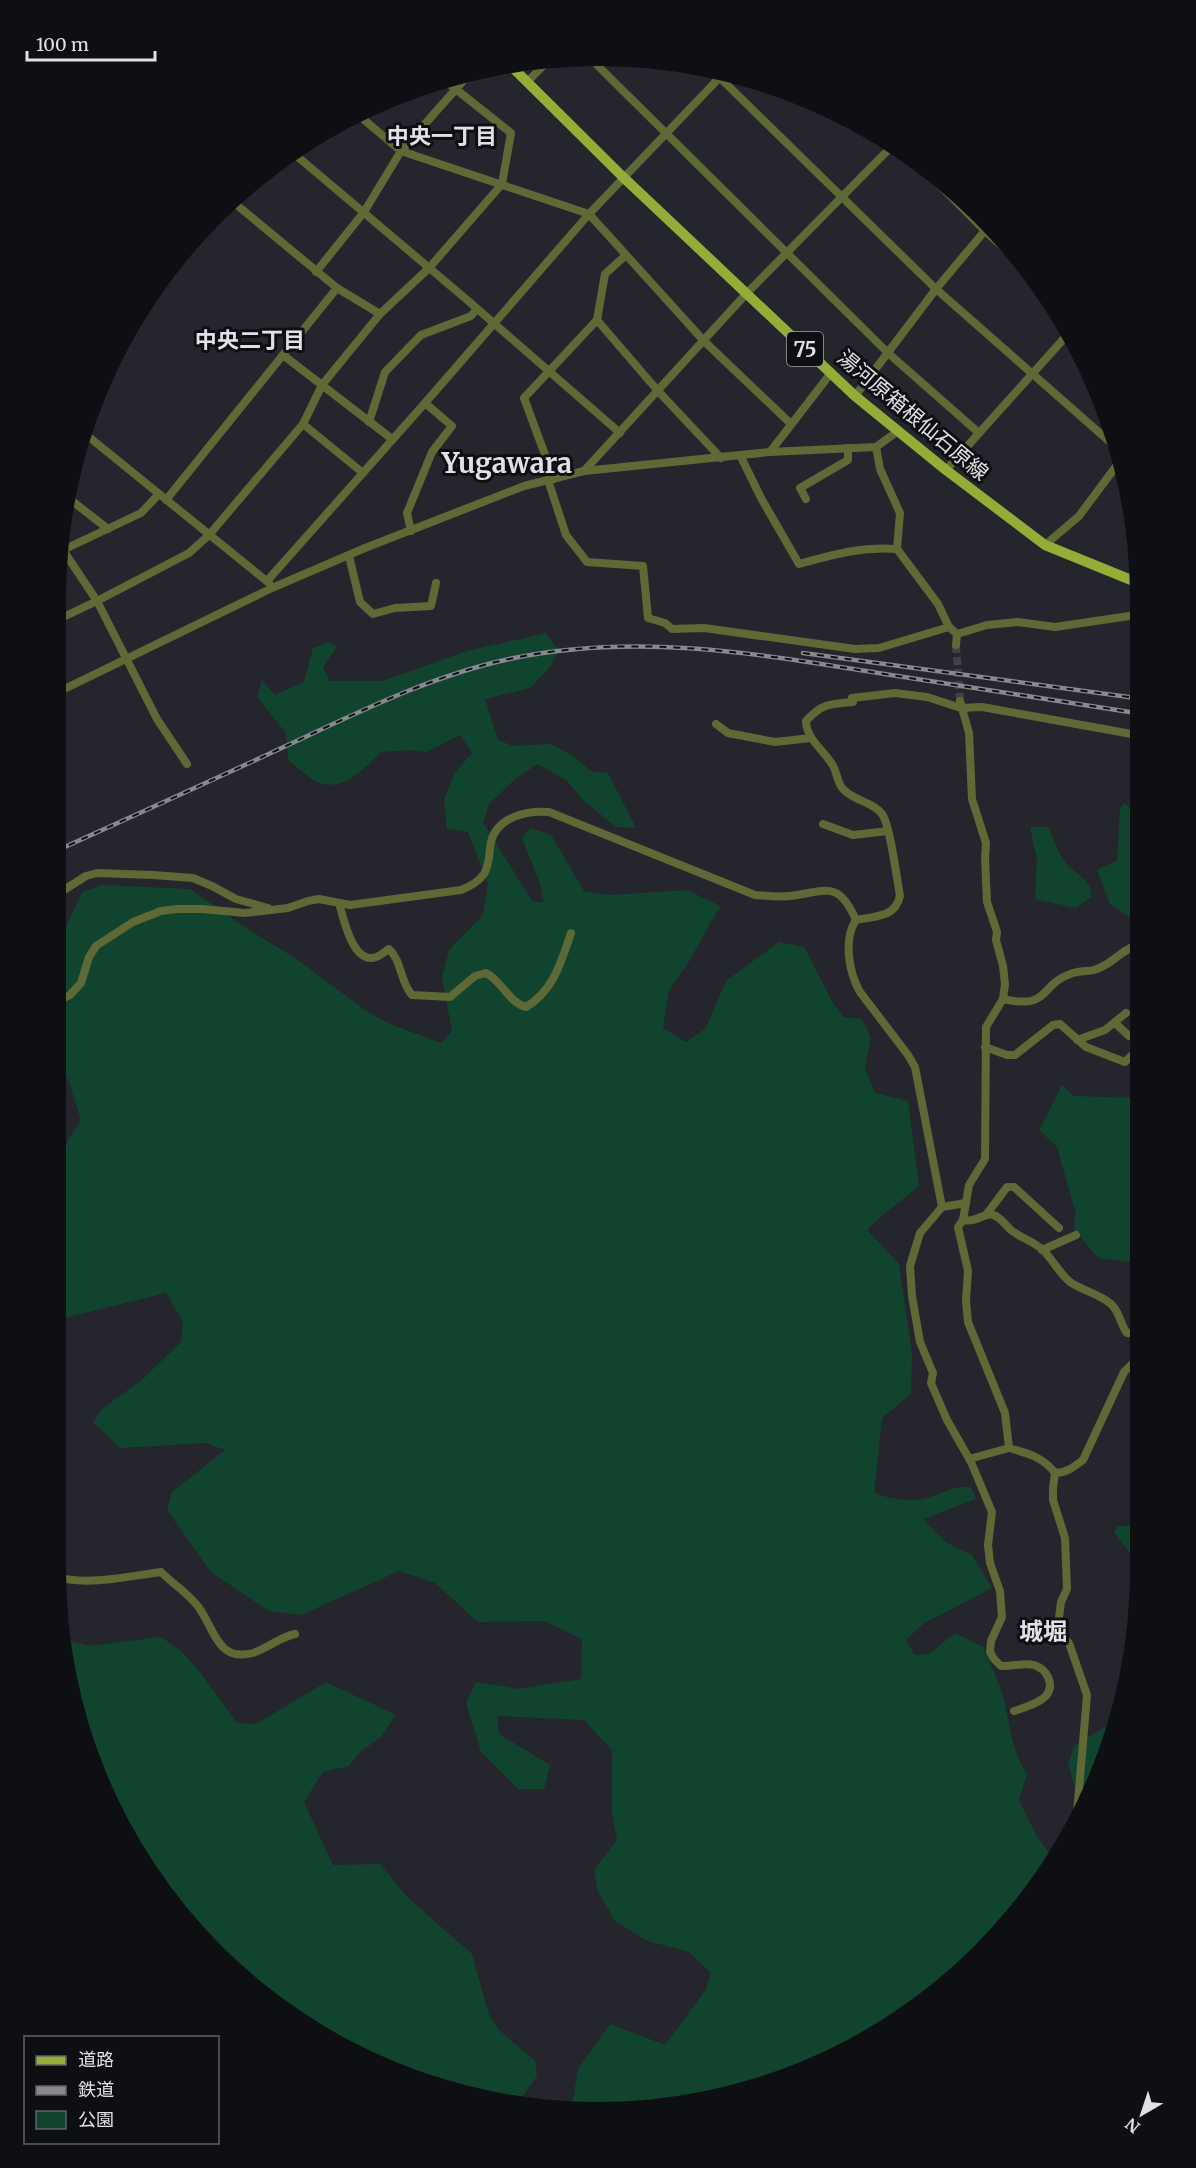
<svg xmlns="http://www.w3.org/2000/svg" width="1196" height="2168" font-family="Merriweather,'Noto Sans JP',serif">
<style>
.green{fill:#11442e}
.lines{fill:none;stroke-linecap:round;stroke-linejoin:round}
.minor-tunnel{stroke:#414149;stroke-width:8;stroke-dasharray:8 4;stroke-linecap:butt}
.minor{stroke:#5e6936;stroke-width:8}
.major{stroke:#95ac37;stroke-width:10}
.rail-casing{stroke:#88888f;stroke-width:4.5}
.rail{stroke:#0e0f12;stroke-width:2;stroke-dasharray:7;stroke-linecap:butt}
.labels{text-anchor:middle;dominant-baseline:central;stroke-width:6;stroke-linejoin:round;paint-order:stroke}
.shield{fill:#0e0f12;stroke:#a1a2a6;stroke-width:1.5}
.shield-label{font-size:20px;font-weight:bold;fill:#e0e1e6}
.street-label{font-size:21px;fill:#e0e1e6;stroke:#0e0f12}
.neighbourhood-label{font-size:22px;font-weight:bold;fill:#e0e1e6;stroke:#0e0f12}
.quarter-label{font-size:24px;font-weight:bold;fill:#e0e1e6;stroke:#0e0f12}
.district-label{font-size:27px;font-weight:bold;fill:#e0e1e6;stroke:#0e0f12}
</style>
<rect width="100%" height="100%" fill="#25252d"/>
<!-- green -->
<g class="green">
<path d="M546,633L559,651L550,667L530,688L485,699L498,740L513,746L550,744L572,755L591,771L608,773L636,828L616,827L584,801L566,780L537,764L514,780L489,804L483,823L533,902H544L540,883L522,838L530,828L551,835L584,891L609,895L687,890L720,906L687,965L669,990L663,1028L686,1042L706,1028L726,981L779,942L804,947L832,1001L843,1017L862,1019L871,1038L865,1068L875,1093L908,1101L919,1186L879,1218L867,1230L899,1264L912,1353L911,1394L882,1418L874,1493C891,1499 912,1503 930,1497C944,1493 956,1485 971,1487L976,1499L923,1519L947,1543L972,1555L992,1588L923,1624L906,1640L915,1655L929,1654L955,1633L983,1647C990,1664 999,1681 1004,1699C1010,1726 1012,1751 1027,1774L1019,1800L1036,1835L1049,1853L1040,1875L956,1978L806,2071L634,2111L572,2105L578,2069L610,2024L665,2045L705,1991L711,1973L689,1952L648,1941L616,1922L598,1892L594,1870L617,1840L612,1814V1750L584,1720L497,1716L499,1734L550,1765L544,1789H518L481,1752L466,1703L476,1682L519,1689L581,1679L582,1639L544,1621L478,1622L435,1583L399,1571L301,1615L269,1611L211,1572L167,1510L172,1492L225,1450L206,1443L120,1448L93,1422L102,1409L143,1379L181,1342L183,1322L166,1293L60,1319L56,1314V1145L65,1146L81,1120L68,1079L56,1073V934L63,933L82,892L102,885L190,889L249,930L295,958L372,1015L393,1025L441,1043L452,1031L442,977L449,950L483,915L488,884L468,832L447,829L444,800L454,774L472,753L460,735L427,752L412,750L381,752C365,768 344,791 320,783C309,779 298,767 288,760L286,733L257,697L262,680L275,695L304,682L313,648L328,642L337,647L323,667L330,681H382L467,651Z"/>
<polygon points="1124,803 1137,813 1137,922 1110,904 1097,870 1117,861 1120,808"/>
<path d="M1030,827H1048C1054,839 1058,854 1066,863C1076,875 1093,880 1091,897L1076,908L1035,899L1037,860Z"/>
<polygon points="1062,1085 1073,1096 1134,1098 1138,1111 1138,1263 1098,1258 1073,1228 1076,1214 1057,1147 1039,1130"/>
<polygon points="1118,1526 1139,1526 1139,1565 1114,1532"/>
<polygon points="161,1637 181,1651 199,1671 237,1723 256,1724 326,1682 396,1715 381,1737 360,1752 349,1766 323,1772 304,1802 333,1865 380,1864 406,1896 472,1954 489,2015 499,2030 535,2061 537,2076 520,2100 458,2094 297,2021 168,1901 84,1745 67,1640 90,1646"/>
<polygon points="1121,1714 1082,1808 1068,1765 1074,1746 1114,1721"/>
</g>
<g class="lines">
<!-- minor-tunnel -->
<polyline class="minor-tunnel" points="956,645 960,701"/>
<!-- minor -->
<g class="minor">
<polyline points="590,58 888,353 979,433"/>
<polyline points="713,71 936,289 1118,449"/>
<polyline points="527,82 550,59"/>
<polyline points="356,113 401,151 589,214 704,341 791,424"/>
<polyline points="292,152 466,299 620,433"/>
<polyline points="917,162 984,230 1014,257"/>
<polyline points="316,272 364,212 401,151 471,72"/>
<polyline points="337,288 380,314"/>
<polyline points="597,320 658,391 721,458"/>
<polyline points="283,355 392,439"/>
<polyline points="855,396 936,289 988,227"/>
<polyline points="369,422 385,372 421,335 471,316 477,309"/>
<polyline points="303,424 363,473"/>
<polyline points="84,433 269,583"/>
<polyline points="876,447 880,469 900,513 897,549"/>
<polyline points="770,452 831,373"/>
<path d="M740,455L761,498L799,564C832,555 862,546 897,549L938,604L949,627L957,634"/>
<polyline points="946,470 1068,334"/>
<polyline points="584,471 770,452 876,447 898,431"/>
<polyline points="554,479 524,398 597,320 605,274 626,255"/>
<polyline points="548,480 566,535 587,562 643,566 648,618 665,623 672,629 704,628 855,649 879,648 949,627"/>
<polyline points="67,497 108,529"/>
<polyline points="806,499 800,488 848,460 848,448"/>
<polyline points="166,500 337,288 232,201"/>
<polyline points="411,531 407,513 432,452 452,426 425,403"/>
<polyline points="1045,545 1079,516 1120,461"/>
<polyline points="59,548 63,550 97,601 157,719 187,764"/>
<polyline points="63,550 141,513 159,494"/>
<polyline points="349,556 360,602 373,614 395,608 431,606 436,583"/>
<polyline points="267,581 425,403 589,214 724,73"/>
<polyline points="57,620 97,601 189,553 209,535 303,424 322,385 380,314 429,268 502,184 511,133 443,79"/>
<polyline points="957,634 987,625 1018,622 1055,627 1136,615"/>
<polyline points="956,645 957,634"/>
<polyline points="56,693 272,588 365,548 524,486 584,471 746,294 893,145"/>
<path d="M960,701L969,733L972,799L986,843L985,858L987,902L997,932L996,940L1003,966L1005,984L1003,999L986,1027L985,1159L969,1185L963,1220L958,1227L968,1271L966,1301L968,1322L1005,1413L1009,1448C1027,1453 1043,1457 1055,1473L1053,1488V1500L1065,1538L1067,1589L1061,1602L1057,1633L1069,1643L1087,1695L1077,1813L1060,1851"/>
<polyline points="716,724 728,733 775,742 811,738"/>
<polyline points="823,824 853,835 888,831"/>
<polyline points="56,895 86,876 97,873 153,875 193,878 212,886 236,899 268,908"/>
<path d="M339,903C343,917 352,960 372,958C378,958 384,952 389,949C402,961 400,982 412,995L450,997L475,976L486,973C502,981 509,1003 526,1007C554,990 561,962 571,933"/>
<path d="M1003,999C1052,1010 1038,984 1073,973C1087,969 1090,974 1105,965C1115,960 1126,947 1137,946"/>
<path d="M56,1002L70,995L81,983L89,957L96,946L133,922L161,911L177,909H202L245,913L288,908L308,901L319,899L350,905L461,890C469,887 479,881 484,874C490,864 489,852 491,842C497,817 527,810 549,812L755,895C769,896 783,898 797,895C830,889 840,884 856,920"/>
<polyline points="1115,1023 1129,1036"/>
<polyline points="1077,1040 1105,1030 1126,1013"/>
<polyline points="985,1047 1007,1055 1015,1055 1053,1025 1060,1024 1086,1047 1125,1062 1138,1049"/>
<path d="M966,1203L942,1207L920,1233L910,1266L912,1296L920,1342L933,1373L931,1383L947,1420L971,1462L992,1512L988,1545L990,1563L1000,1591L1002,1617L991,1641L990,1652L994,1659L1001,1666C1012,1667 1024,1662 1034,1665C1040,1667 1045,1671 1048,1677C1058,1699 1029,1706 1014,1711"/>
<path d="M942,1207L915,1067L908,1055L860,992C849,973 843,939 856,920C875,916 895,918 900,896C897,880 890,824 882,814C873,802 854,801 843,789C837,783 837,771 832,764C823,750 806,738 806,721C822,703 830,704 853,702L852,698L895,693L927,697L961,708L982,707L1137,735"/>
<polyline points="986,1215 1007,1187 1014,1187 1059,1228"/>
<path d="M963,1220C978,1223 984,1212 993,1215C1001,1217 1005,1225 1011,1230C1021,1238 1034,1242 1043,1250C1053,1260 1059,1273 1070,1282C1083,1291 1100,1294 1111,1304C1120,1312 1120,1324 1127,1333L1138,1334"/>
<polyline points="1042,1250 1076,1235"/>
<polyline points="969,1459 1009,1448"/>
<path d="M1055,1473C1067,1473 1075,1466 1083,1460L1124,1372L1139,1357"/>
<path d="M57,1577C86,1586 131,1576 161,1572C172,1583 186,1592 196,1604C214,1624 215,1663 253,1653C268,1648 280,1637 295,1634"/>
</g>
<!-- major -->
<polyline class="major" points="510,65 623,177 855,396 946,470 1045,545 1136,582"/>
<defs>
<g id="rail">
<polyline points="803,653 1136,698"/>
<path d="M56,851C133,816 211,781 288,745C361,711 435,674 514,658C642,632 764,655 891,675C972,688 1055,700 1136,713"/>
</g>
</defs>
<!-- rail casing -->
<use href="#rail" class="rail-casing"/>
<!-- rail -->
<use href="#rail" class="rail"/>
</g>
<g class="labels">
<!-- shield labels -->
<rect class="shield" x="787" y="332" width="36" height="34" rx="4.5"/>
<g class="shield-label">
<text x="805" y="349">75</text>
</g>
<!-- street labels -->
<g class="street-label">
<text transform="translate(913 415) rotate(40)">湯河原箱根仙石原線</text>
</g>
<!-- neighbourhood labels -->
<g class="neighbourhood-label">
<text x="442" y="136">中央一丁目</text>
<text x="250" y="340">中央二丁目</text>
</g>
<!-- quarter labels -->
<g class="quarter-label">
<text x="1043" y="1631">城堀</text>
</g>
<!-- district labels -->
<g class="district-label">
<text x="507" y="463">Yugawara</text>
</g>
</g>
<!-- crop -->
<path d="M0 0H1196V2168H0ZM598 66H598A532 532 0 0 1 1130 598V1570A532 532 0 0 1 598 2102H598A532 532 0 0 1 66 1570V598A532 532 0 0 1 598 66Z" fill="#0e0f12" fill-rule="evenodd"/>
<!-- legend -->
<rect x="24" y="2036" width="195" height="108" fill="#0e0f12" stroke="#626367" stroke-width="1.5"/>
<rect x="36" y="2056" width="30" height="9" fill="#95ac37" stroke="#626367" stroke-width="1.5"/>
<text x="78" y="2066" font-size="18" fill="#e0e1e6">道路</text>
<rect x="36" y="2086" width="30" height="9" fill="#88888f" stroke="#626367" stroke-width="1.5"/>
<text x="78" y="2096" font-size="18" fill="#e0e1e6">鉄道</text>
<rect x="36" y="2111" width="30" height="18" fill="#11442e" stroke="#626367" stroke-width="1.5"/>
<text x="78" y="2126" font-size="18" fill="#e0e1e6">公園</text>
<!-- north arrow -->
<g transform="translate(1142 2114) rotate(219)" stroke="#0e0f12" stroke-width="4.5" paint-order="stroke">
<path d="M0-4.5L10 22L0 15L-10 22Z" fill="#e0e1e6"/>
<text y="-9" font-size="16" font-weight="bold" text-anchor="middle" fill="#e0e1e6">N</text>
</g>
<!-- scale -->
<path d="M27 51v9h128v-9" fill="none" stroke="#e0e1e6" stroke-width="3"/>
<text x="36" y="51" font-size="18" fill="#e0e1e6" stroke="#0e0f12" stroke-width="4.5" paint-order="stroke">100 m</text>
</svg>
